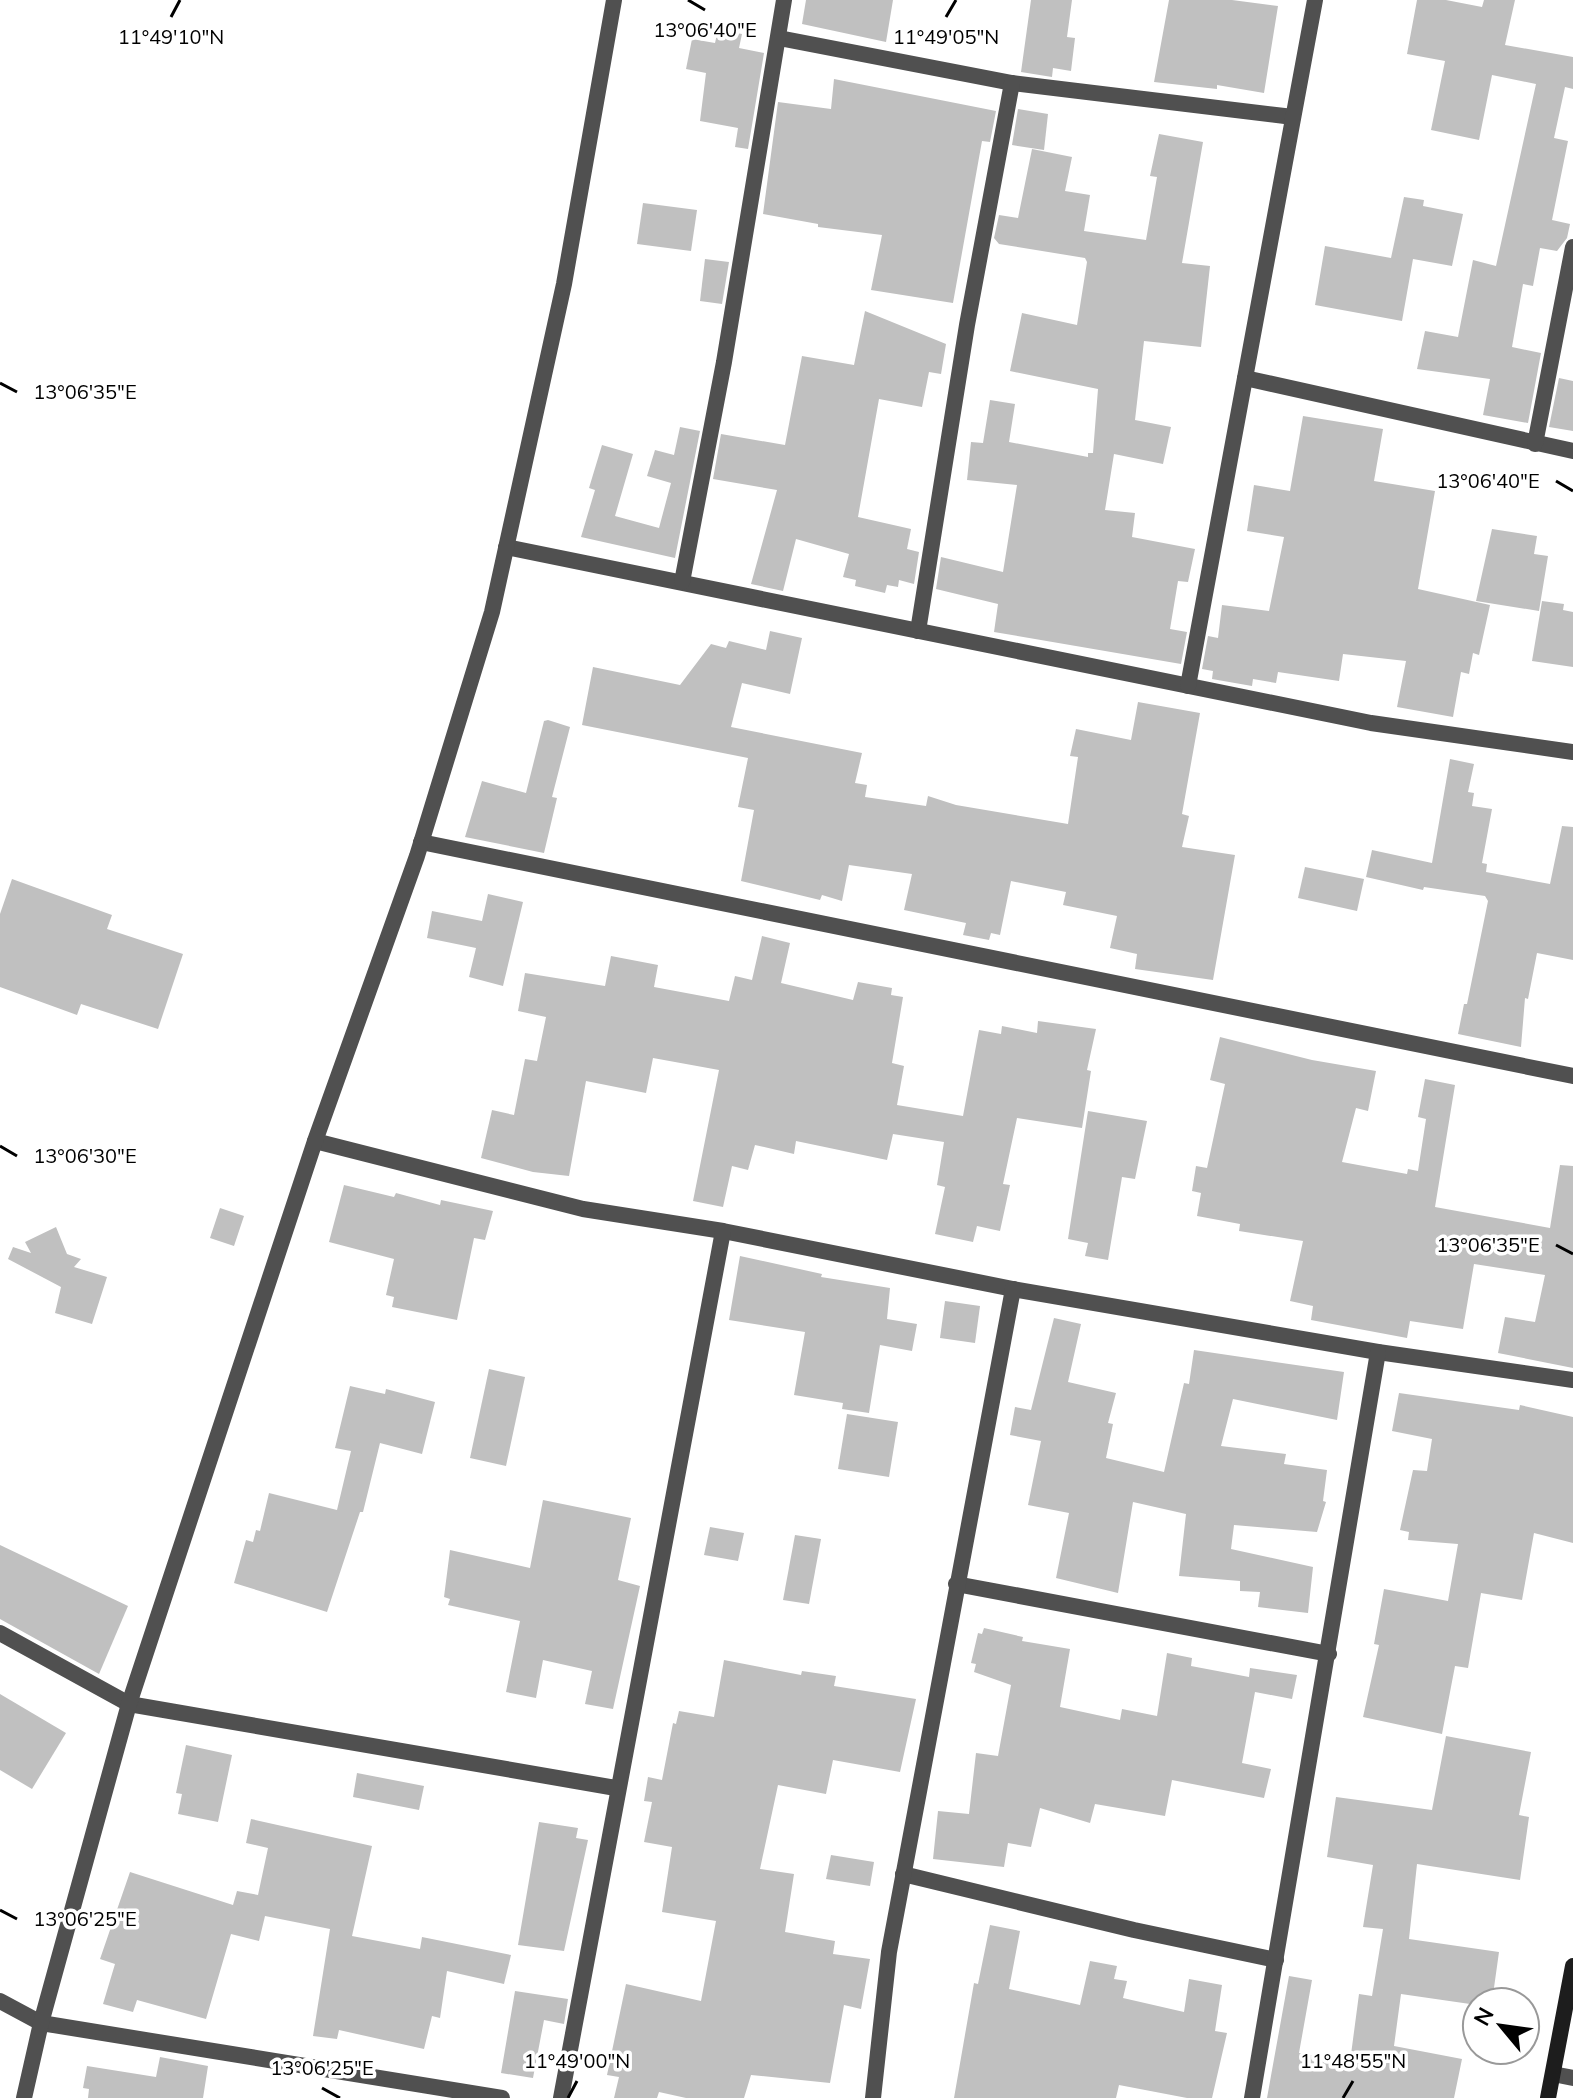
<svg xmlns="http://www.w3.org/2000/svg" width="1573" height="2098" font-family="Mulish,sans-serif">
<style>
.building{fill:#c0c0c0}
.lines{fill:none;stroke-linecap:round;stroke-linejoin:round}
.street{stroke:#505050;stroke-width:16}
.secondary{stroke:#1d1d1d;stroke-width:16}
.ticks{fill:none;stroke:#000;stroke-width:3}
.ticks-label{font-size:20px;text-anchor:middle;fill:#000;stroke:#fff;stroke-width:7;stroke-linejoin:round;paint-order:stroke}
</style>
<rect width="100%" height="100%" fill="#fff"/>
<!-- building -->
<g class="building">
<polygon points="806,0 893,0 886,42 802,24"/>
<polygon points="1031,0 1072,0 1067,37 1075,38 1071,71 1053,68 1052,77 1021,72"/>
<polygon points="1169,0 1232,0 1278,6 1264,93 1217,85 1217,89 1154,82"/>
<polygon points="1417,0 1446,0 1482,7 1484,0 1515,0 1505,45 1573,57 1573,89 1565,87 1554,138 1568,141 1552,220 1570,224 1567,238 1557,251 1540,248 1533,286 1523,284 1512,347 1541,353 1528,423 1483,415 1490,379 1417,369 1425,331 1458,337 1473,260 1496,266 1536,84 1492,75 1479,140 1431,130 1445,61 1407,54"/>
<polygon points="718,30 742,34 739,48 764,53 748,149 735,147 738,128 700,121 706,73 686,69 692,39 715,43"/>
<polygon points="834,79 996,111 990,142 982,141 953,303 871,290 882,235 818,227 818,224 763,214 778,102 831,109"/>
<polygon points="1018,109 1048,114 1044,150 1012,145"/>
<polygon points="1159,134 1203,142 1182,263 1210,266 1201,347 1144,341 1135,420 1171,427 1163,464 1114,454 1105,510 1135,513 1132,537 1195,549 1188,582 1178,581 1170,629 1187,632 1181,664 994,632 998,604 936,589 941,557 1003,572 1017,485 967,480 971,442 983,443 990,400 1015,404 1009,442 1088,457 1088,453 1093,453 1098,389 1010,371 1022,313 1077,325 1087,262 1085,258 999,244 994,238 999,215 1018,218 1032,149 1072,157 1065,191 1090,195 1084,231 1146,240 1157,177 1150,176"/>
<polygon points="1404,197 1424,200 1423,206 1463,214 1452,266 1413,259 1402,321 1315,305 1325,246 1391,258"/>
<polygon points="643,203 697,210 691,251 637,244"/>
<polygon points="705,259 729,262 722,304 700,301"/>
<polygon points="865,311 946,344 941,374 929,372 922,407 879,399 858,517 911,529 907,549 919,552 914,584 899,580 898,587 887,585 885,593 855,586 856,580 843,577 849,554 796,539 783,591 751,584 777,490 713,479 721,434 785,445 802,356 854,365"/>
<polygon points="1559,378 1573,381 1573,431 1549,427"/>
<polygon points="1303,416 1383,429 1374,481 1435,491 1418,589 1490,605 1479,655 1473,653 1469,674 1461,672 1453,717 1397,707 1406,661 1343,654 1339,681 1278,672 1276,683 1253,679 1252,686 1212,679 1213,671 1202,669 1208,636 1218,638 1222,605 1269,611 1284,537 1247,531 1254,485 1290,491"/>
<polygon points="680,427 700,431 675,558 581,537 595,490 589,488 602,445 633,454 615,516 659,528 671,483 647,476 655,450 674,455"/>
<polygon points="1492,529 1537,536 1534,554 1548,556 1539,611 1476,601"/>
<polygon points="1542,601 1564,604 1563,610 1573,612 1573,667 1532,661"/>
<polygon points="770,631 802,638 790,694 742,683 731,727 862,753 855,783 867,785 865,797 926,806 928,796 956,805 1068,824 1078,757 1070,756 1076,729 1131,740 1138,702 1200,713 1182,814 1189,816 1182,847 1235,855 1213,980 1135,969 1137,954 1110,948 1117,916 1063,905 1066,892 1011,881 1000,935 991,933 989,940 963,935 966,923 904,910 912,874 849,865 842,901 822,895 820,900 741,881 754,810 738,807 748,758 582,725 593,667 680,685 711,644 726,648 729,641 766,650"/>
<polygon points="548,720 570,727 552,797 557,798 544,853 465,837 482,781 526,793 544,721"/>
<polygon points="1450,759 1474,764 1468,792 1474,793 1472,806 1492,809 1482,863 1487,864 1486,872 1550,884 1562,826 1573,827 1573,960 1537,953 1528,999 1525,998 1521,1047 1458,1034 1464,1004 1467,1004 1488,901 1485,896 1424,887 1423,890 1366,877 1372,850 1432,863"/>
<polygon points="1305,867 1364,879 1357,911 1298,898"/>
<polygon points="12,879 112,915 107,929 183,954 158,1029 81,1004 77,1015 0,987 0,914"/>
<polygon points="488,894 523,902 503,986 469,977 476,948 427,938 432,911 482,921"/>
<polygon points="762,936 790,943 781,983 853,1000 858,982 892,988 891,995 903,997 892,1063 904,1066 897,1105 963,1116 979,1030 1001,1034 1002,1026 1037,1033 1038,1021 1096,1029 1087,1070 1091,1071 1082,1128 1017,1118 1003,1184 1010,1185 1000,1231 977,1226 973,1242 935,1234 945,1187 937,1185 944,1142 893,1134 887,1160 796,1141 794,1154 755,1145 748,1170 732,1166 723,1207 693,1201 719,1070 653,1058 646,1093 586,1081 569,1176 533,1172 481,1158 492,1110 514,1115 525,1059 537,1061 546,1017 518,1011 525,973 605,986 611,956 658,965 654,987 729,1001 735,976 752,980"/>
<polygon points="1220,1037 1312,1060 1376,1071 1368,1111 1356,1108 1342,1162 1407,1174 1408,1169 1418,1171 1426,1119 1418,1117 1425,1079 1455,1085 1435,1207 1550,1228 1560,1165 1573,1166 1573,1368 1498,1353 1505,1317 1535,1322 1545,1275 1474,1264 1463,1329 1410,1321 1407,1338 1311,1320 1313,1306 1290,1301 1303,1241 1239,1231 1240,1224 1197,1216 1201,1193 1192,1191 1196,1166 1207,1168 1225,1084 1210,1080"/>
<polygon points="1088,1111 1147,1121 1135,1179 1122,1177 1108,1260 1085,1256 1088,1243 1068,1239"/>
<polygon points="344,1185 394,1197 396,1193 440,1205 441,1200 493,1211 485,1240 474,1238 457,1320 392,1307 394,1297 386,1295 394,1259 329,1242"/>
<polygon points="220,1208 244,1216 234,1246 210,1238"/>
<polygon points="56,1227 67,1254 81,1259 74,1267 107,1277 92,1324 55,1313 61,1287 8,1259 13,1247 31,1253 25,1242"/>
<polygon points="740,1256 822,1274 821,1277 890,1288 887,1319 917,1324 912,1351 880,1345 869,1413 842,1409 843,1403 794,1395 805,1332 729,1320"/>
<polygon points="945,1301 980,1306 975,1343 940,1338"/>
<polygon points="1054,1318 1081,1324 1068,1382 1116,1393 1108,1423 1113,1424 1106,1458 1164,1472 1184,1383 1189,1384 1194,1350 1344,1372 1337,1420 1233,1399 1221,1446 1286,1454 1284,1464 1327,1470 1323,1501 1326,1502 1317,1532 1234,1525 1231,1549 1313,1567 1308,1613 1258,1607 1260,1592 1240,1591 1240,1581 1179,1576 1186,1514 1133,1502 1118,1593 1056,1578 1069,1513 1028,1505 1041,1441 1010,1435 1015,1407 1031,1410"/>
<polygon points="489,1369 525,1377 506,1466 470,1458"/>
<polygon points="350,1386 385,1394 386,1389 435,1402 422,1454 380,1443 363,1512 360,1512 327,1612 234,1583 246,1540 253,1542 256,1530 260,1531 269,1493 337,1510 351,1451 335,1448"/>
<polygon points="1399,1393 1519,1410 1520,1405 1573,1417 1573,1543 1534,1533 1522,1600 1481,1593 1468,1668 1455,1666 1442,1734 1363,1717 1379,1645 1374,1644 1384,1589 1448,1601 1458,1544 1408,1540 1409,1532 1400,1530 1413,1470 1427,1471 1432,1439 1392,1431"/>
<polygon points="847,1414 898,1422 889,1477 838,1469"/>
<polygon points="543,1500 631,1518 618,1580 640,1586 613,1709 585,1704 592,1671 543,1660 536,1698 506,1692 520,1621 448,1605 450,1599 444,1597 450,1550 530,1568"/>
<polygon points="710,1527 744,1533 738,1561 704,1555"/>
<polygon points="795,1535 821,1539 809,1604 783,1600"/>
<polygon points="0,1545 128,1606 99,1674 0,1619"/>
<polygon points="984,1628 1023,1637 1022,1641 1070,1649 1060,1707 1120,1720 1122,1709 1157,1716 1167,1653 1192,1658 1191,1666 1249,1677 1250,1668 1297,1675 1292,1699 1255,1692 1242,1763 1271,1769 1264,1798 1172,1780 1165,1816 1095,1804 1090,1823 1040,1808 1031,1847 1008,1843 1004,1867 933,1859 938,1811 969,1814 976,1753 998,1756 1011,1685 974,1672 976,1664 971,1663 978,1633 982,1634"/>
<polygon points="724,1660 801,1675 802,1671 836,1676 834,1686 916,1699 900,1772 833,1760 826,1794 778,1785 760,1869 794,1874 785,1932 835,1941 833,1954 870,1959 861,2009 844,2005 830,2083 751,2075 744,2098 686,2098 659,2092 657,2098 614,2098 619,2077 607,2075 626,1984 701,2001 716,1921 662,1912 672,1847 644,1842 652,1802 644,1801 648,1777 662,1780 673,1723 676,1724 679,1711 714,1717"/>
<polygon points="0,1694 66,1733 32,1789 0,1770"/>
<polygon points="1446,1736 1531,1752 1519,1815 1529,1817 1520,1880 1417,1864 1409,1939 1499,1952 1492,2002 1477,2002 1477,2005 1401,1994 1394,2046 1462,2059 1454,2098 1267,2098 1289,1976 1312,1980 1299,2053 1350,2062 1359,1994 1372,1996 1383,1929 1363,1927 1373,1865 1327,1857 1336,1797 1432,1810"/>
<polygon points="186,1745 232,1755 218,1822 178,1814 182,1794 176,1793"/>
<polygon points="357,1773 424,1786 419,1810 353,1797"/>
<polygon points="251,1819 372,1846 352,1936 420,1949 422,1937 511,1955 504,1984 447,1971 440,2018 432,2016 424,2049 339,2030 337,2039 313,2036 330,1929 265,1916 259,1941 231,1934 206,2019 137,2000 133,2012 103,2004 115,1964 100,1959 130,1872 233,1905 237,1891 258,1895 268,1848 246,1843"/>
<polygon points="539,1822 578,1828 576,1838 588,1840 564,1951 518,1945"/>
<polygon points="831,1855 874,1862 870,1886 826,1879"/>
<polygon points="990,1925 1020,1931 1009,1989 1080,2005 1090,1961 1117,1966 1114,1979 1127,1981 1123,1998 1184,2012 1189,1979 1222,1985 1215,2031 1227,2033 1212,2098 1187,2098 1119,2085 1116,2098 954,2098 974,1983 978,1984"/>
<polygon points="515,1991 568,1999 564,2024 544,2020 533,2078 501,2073"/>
<polygon points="160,2057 208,2066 203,2098 88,2098 89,2089 83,2088 87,2066 156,2077"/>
</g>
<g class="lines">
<!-- street -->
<g class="street">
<polyline points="779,38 1012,83 1293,117"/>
<polyline points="1245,378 1573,451"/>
<polyline points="1535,444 1573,247"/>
<polyline points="506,547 1371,723 1573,752"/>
<polyline points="682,582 724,362 784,0"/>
<polyline points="918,631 967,325 1012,83"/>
<polyline points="1188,686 1315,0"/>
<polyline points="421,842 1573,1076"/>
<polyline points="315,1141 583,1209 723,1231 1013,1289 1378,1352 1573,1380"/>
<polyline points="956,1584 1329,1654"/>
<polyline points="0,1633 129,1704 616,1788"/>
<polyline points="903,1874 1134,1930 1276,1960"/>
<polyline points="0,2001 41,2023 502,2098"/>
<polyline points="1553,2074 1573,2078"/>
<polyline points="24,2098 41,2023 129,1704 315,1141 417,856 492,612 564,284 614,0"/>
<polyline points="561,2098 723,1231"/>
<polyline points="873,2098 889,1952 1013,1289"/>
<polyline points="1252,2098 1378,1352"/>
</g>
<!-- secondary -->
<polyline class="secondary" points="1548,2098 1573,1966"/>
</g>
<!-- ticks -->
<path class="ticks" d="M688,0L705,10M171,17L180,0M946,17L956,0M0,383L17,392M1556,481L1573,491M0,1146L17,1156M1556,1245L1573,1254M0,1910L17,1919M322,2088L340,2098M568,2098L577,2081M1343,2098L1353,2081"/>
<g class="ticks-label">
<text x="705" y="37">13°06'40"E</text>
<text x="171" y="44">11°49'10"N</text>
<text x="946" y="44">11°49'05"N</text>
<text x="85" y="399">13°06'35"E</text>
<text x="1488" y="488">13°06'40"E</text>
<text x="85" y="1163">13°06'30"E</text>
<text x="1488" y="1252">13°06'35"E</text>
<text x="85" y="1926">13°06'25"E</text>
<text x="577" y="2068">11°49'00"N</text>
<text x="1353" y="2068">11°48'55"N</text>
<text x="322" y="2075">13°06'25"E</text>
</g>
<!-- north arrow -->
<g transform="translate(1501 2026) rotate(299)"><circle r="38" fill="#ffffff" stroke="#999999" stroke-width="2"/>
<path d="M0-6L14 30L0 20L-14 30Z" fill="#000000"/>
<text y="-12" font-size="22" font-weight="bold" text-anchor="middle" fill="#000000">N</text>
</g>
</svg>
